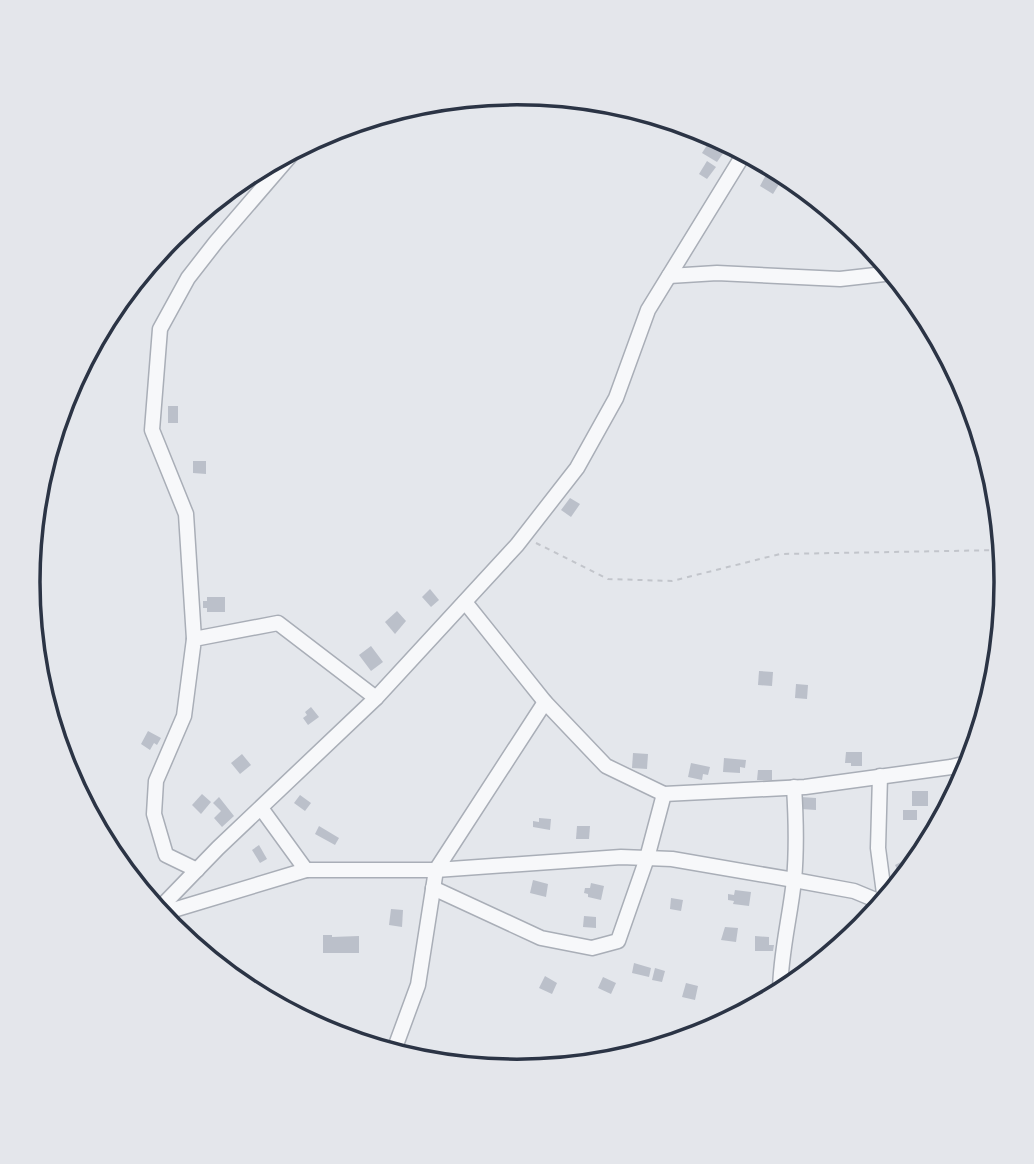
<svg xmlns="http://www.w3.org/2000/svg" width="1034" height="1164" font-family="Rubik,sans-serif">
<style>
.building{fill:#bbc0ca}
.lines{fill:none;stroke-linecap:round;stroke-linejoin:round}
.minor-casing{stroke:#a9aeb7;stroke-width:17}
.path{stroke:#c2c5cb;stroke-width:2;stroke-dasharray:5 5;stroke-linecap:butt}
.minor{stroke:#f7f8fa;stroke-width:14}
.rim{fill:none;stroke:#2b3445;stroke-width:3.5}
</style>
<rect width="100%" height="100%" fill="#e4e7ec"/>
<!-- building -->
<g class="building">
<polygon points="711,139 726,149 717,162 702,153"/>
<polygon points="707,161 716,167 707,179 699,174"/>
<polygon points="767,173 781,181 773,194 760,186"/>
<rect x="168" y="406" width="10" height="17"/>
<polygon points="193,461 206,461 206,474 193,473"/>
<polygon points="570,498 580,504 571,517 561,510"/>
<polygon points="430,589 439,600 431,607 422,597"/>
<polygon points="207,597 225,597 225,612 207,612 207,608 203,608 203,601 207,601"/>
<polygon points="397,611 406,621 395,634 385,622"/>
<polygon points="371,646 383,662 371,671 359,655"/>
<polygon points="759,671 773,672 772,686 758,685"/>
<polygon points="796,684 808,685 807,699 795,698"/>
<polygon points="311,707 319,717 308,725 303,718 307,715 305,712"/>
<polygon points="148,731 161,738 157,745 154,743 150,750 141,744"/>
<polygon points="846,752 862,752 862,766 851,766 851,763 845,763"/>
<polygon points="633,753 648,754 647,769 632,768"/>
<polygon points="242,754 251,765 240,774 231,763"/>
<polygon points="724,758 746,760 745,768 740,767 740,773 723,772"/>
<polygon points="691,763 710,767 708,775 703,774 702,780 688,777"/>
<polygon points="758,770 772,770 772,780 757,780"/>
<rect x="912" y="791" width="16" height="15"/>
<polygon points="202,794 211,802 201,814 192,805"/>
<polygon points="300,795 311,803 305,811 294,803"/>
<polygon points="219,797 234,816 222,827 214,818 221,811 213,803"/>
<polygon points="801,797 816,798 816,810 801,809"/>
<rect x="903" y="810" width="14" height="10"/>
<polygon points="539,818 551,819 550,830 533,827 533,821 539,822"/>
<polygon points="319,826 339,838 335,845 315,834"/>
<polygon points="577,826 590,826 589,839 576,839"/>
<polygon points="259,845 267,859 260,863 252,850"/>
<polygon points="907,859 912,868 902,879 895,865"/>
<polygon points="533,880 548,884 546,897 530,893"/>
<polygon points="591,883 604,886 601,900 588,897 588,894 584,893 585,888 590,888"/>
<polygon points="735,890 751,892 749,906 733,904 734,901 728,900 728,894 734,895"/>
<polygon points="671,898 683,900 681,911 670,909"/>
<polygon points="391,909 403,910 402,927 389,925"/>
<polygon points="584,916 596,917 596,928 583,927"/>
<polygon points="725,927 738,928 736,942 721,940"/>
<polygon points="323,935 332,935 332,937 359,936 359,953 323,953"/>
<polygon points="755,936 769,937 769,945 774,945 773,951 755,951"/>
<polygon points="634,963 651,968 649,977 632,973"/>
<polygon points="655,968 665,971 662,982 652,980"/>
<polygon points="545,976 557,983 552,994 539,988"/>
<polygon points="603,977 616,983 611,994 598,988"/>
<polygon points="686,983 698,986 695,1000 682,997"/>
</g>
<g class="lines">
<defs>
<g id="minor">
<polyline points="669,276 717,273 840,279 893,273"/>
<polyline points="465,602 545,702 606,766 664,794 805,787 951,767 971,762"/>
<polyline points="194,639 186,514 152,430 160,329 188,278 216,242 297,148"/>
<polyline points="880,776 878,848 885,901"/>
<polyline points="261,808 306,870"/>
<polyline points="197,870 166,855 154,814 156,781 184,716 194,639 278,623 376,698"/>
<polyline points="433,888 541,938 592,948 618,941 647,858 664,794"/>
<polyline points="157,911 218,848 376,698 517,545 577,468 616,398 648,310 745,152"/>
<polyline points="160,914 306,870 436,870 621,857 672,859 794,880 854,891 883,903"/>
<path d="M780,993C780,955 790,918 794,880C797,848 796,818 794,787"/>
<polyline points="393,1053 418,985 436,870 545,702"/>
</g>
</defs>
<!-- minor casing -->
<use href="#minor" class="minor-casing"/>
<!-- path -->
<polyline class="path" points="536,543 608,579 672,581 780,554 1003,550"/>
<!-- minor -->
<use href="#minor" class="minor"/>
</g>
<!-- crop -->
<path d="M0 0H1034V1164H0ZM40 582a477 477 0 1 1 954 0a477 477 0 1 1-954 0Z" fill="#e4e6eb" fill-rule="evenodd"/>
<path class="rim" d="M40 582a477 477 0 1 1 954 0a477 477 0 1 1-954 0Z"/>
</svg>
